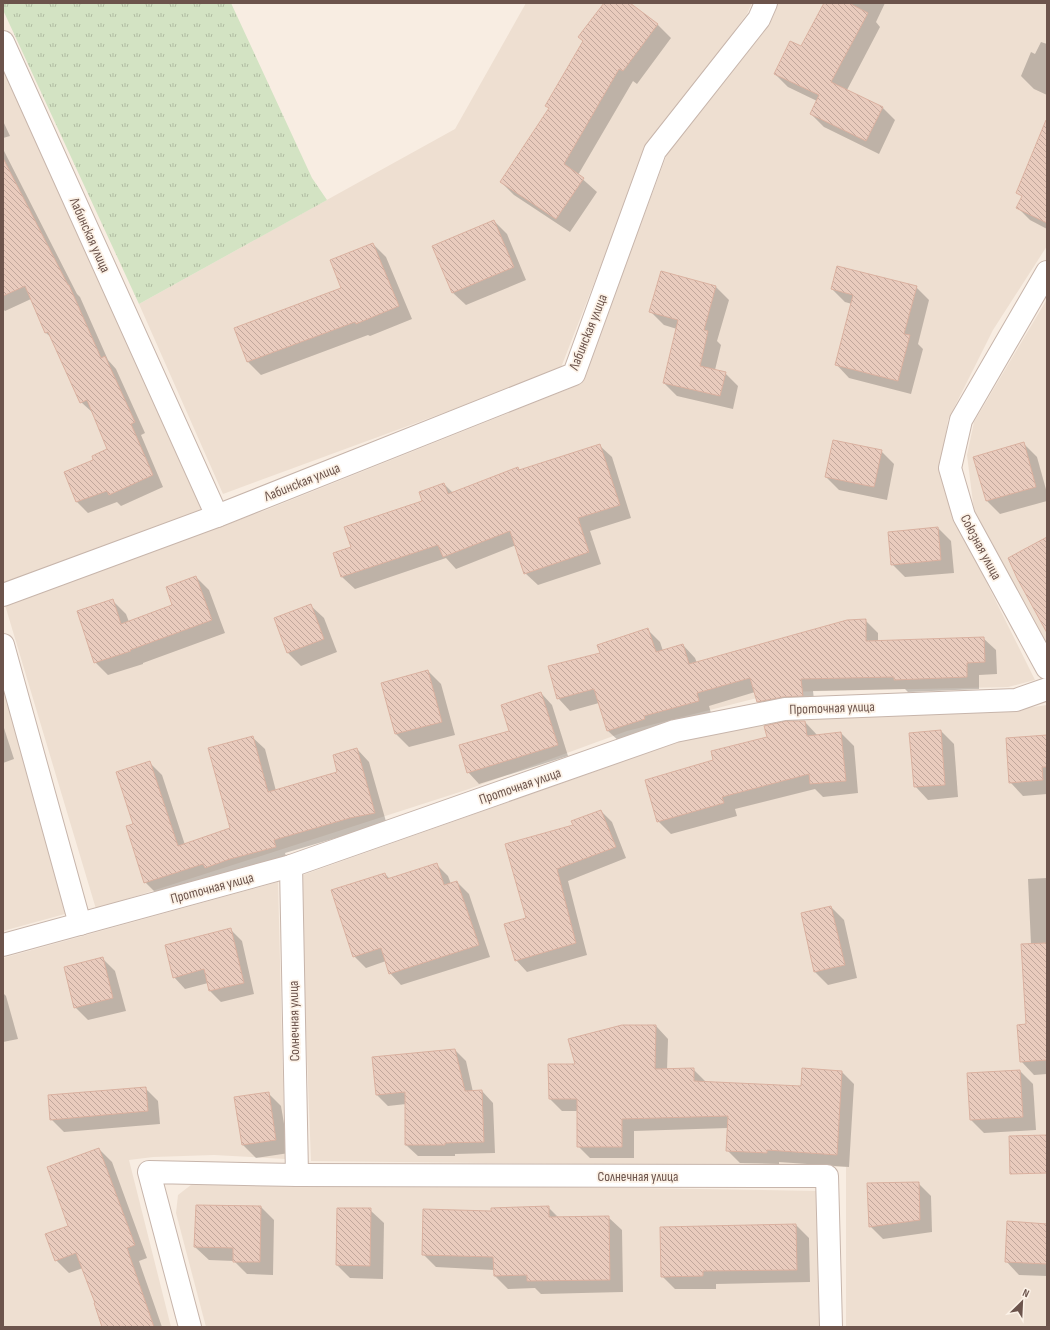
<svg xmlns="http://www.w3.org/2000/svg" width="1050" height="1330" font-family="'Sofia Sans Condensed',sans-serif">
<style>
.residential{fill:#eedfd1}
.grass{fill:url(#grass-tufts)}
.shadow{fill:#0003}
.building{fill:url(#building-back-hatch);stroke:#dab1a0}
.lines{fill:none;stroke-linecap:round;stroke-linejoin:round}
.minor-casing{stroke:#c7b5ab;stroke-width:24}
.minor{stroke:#fff;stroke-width:22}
.labels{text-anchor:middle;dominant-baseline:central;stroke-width:3.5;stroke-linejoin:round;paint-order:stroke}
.street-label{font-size:14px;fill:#6c544c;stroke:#fcf2e7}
</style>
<defs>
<pattern id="grass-tufts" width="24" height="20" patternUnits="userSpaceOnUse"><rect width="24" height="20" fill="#d3e3c3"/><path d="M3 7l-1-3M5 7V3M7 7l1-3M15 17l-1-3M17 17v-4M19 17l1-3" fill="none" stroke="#afbba1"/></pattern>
<pattern id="building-back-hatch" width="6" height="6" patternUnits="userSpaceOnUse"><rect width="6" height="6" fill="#e9cbbd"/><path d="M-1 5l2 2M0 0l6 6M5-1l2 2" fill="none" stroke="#c1a79c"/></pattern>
</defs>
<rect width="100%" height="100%" fill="#f8ede2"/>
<!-- residential -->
<g class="residential">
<polygon points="526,3 752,3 747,14 647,148 560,370 223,494 139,304 455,129"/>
<polygon points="778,3 1047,3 1047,246 993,330 948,420 940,474 955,519 1035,680 1008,687 781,692 627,731 466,790 96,909 5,605 266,510 571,388 586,358 630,253 667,154 761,35"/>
<polygon points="3,60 206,510 3,584"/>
<polygon points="1047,299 1047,654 1043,649 974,511 967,455 974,422"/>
<polygon points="3,678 65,914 3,931"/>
<polygon points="1047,705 1047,1327 846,1327 846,1167 311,1161 300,876 678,742 790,718 1013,710"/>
<polygon points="278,882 285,1159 214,1155 153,1157 129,1160 171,1327 3,1327 3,958"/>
<polygon points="196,1181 819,1191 821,1327 206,1327 176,1213 178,1195"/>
</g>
<!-- grass -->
<polygon class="grass" points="3,3 231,3 312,178 327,200 139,304 3,10"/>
<!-- shadow -->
<g class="shadow">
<polygon points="605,3 629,3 658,25 671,38 637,84 633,81 578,175 597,192 570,232 514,195 501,182 550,109 546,105 584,42 579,37"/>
<polygon points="825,3 885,3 876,22 880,27 847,90 882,107 895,120 879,154 824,127 811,114 817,101 788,87 775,74 801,48"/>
<polygon points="1041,42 1047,44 1047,95 1034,89 1021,76 1031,52 1035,54"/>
<polygon points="3,121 10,136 3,138"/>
<polygon points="3,149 77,294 80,297 108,360 116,369 145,433 141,435 163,487 121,506 117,502 88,513 77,502 65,472 95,460 108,450 93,413 81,402 53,339 46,333 31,299 5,311 3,309"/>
<polygon points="1047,188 1047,229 1030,220 1017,207"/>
<polygon points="494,221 507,234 526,280 466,305 452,292"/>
<polygon points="373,244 386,257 412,319 370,336 368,335 261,375 248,362 235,328 342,289"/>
<polygon points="716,287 729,300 717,341 721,345 715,370 725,373 738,386 733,409 677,396 664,383 677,329 664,325 651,312"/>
<polygon points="916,287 929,300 918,344 923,349 911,394 849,378 836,364 852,304 845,302 832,289"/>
<polygon points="1024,444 1037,457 1047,493 1047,501 1000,514 987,501"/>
<polygon points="599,445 612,457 631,518 590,531 601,564 538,585 525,573 516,545 456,569 446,558 355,589 342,577 334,554 352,548 424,502 444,484 453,493 518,468 520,470"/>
<polygon points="881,451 894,464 887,500 839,490 826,477"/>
<polygon points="938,528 951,541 954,573 905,577 892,564"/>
<polygon points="196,577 209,590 225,633 143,663 143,664 108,675 95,662 113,601 126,614 129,622 174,606"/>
<polygon points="310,605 324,618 337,652 301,666 288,653 275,619"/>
<polygon points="865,620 878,633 878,642 983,638 996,650 997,674 979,675 979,689 908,692 905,689 813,691 815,708 770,714 758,701 755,692 709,706 711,713 621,743 608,731 599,703 570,711 558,698 601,653 647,629 660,642 663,651 683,645 695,658 697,663"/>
<polygon points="428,671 441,684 455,735 409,747 396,734 382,683"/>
<polygon points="541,693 552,705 568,756 479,784 468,772 511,731"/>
<polygon points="805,722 818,736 841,733 854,746 858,793 823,797 815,789 735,809 737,816 671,834 658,821 715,761"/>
<polygon points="3,725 14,759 3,763"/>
<polygon points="941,731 954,744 958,797 928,800 915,786"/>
<polygon points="1047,736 1047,794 1023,796 1010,782"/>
<polygon points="252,737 265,749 276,791 339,773 357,749 369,762 387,825 363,830 285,853 287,859 158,895 145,882 135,824 150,763 162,775 185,845 231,828"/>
<polygon points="601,811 612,822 626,858 568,881 587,955 527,972 516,960 528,919 574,825"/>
<polygon points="436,864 448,876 451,884 457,882 469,894 490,957 401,985 390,973 386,961 366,968 354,956 385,874 390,879"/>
<polygon points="1047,878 1047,1074 1034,1075 1021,1061 1027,1025 1031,944 1028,879"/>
<polygon points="831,907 844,920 857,978 828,985 815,972"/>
<polygon points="231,930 242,941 254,994 221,1002 210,991 208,983 185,989 174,977"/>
<polygon points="102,958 115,971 126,1011 88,1020 75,1007"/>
<polygon points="3,993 6,996 18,1039 3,1042"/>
<polygon points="656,1026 668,1039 667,1070 693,1069 706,1082 802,1087 842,1072 854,1084 849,1167 779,1162 779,1164 740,1163 727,1150 728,1128 634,1131 634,1158 590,1158 578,1146 578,1111 562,1111 550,1099 576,1065"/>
<polygon points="455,1050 466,1061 473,1092 482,1091 493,1103 495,1153 455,1154 455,1156 418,1156 406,1145 406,1104 388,1106 377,1095 373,1058"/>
<polygon points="1020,1071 1033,1084 1036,1130 984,1133 971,1120 968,1074"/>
<polygon points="145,1088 158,1101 160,1124 64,1132 51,1119"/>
<polygon points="268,1093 281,1106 289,1153 256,1158 243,1145"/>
<polygon points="99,1149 112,1162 147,1258 139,1261 162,1327 103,1327 96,1304 83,1268 69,1273 56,1260"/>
<polygon points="918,1183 931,1196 932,1232 883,1239 870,1226"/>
<polygon points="261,1207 274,1220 273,1275 247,1274 234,1261 209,1260 195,1247"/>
<polygon points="548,1207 559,1218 608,1217 622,1230 623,1292 541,1294 535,1288 508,1289 495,1276 494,1270 436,1267 423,1254 492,1212"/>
<polygon points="370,1210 384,1223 383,1279 350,1278 337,1265"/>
<polygon points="796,1225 809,1238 810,1282 716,1284 716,1289 675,1289 662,1276"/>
<polygon points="1047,1225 1047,1276 1019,1275 1006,1261"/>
</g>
<!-- building -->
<g class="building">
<polygon points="604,3 630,3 658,24 623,71 619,69 564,164 584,178 556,219 500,182 549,108 545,106 583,41 578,37"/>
<polygon points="824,3 849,3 868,13 831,82 883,107 866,141 810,114 819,95 774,74 790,41 801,46"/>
<polygon points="1046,120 1047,120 1047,223 1016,208 1022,196 1016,193"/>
<polygon points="3,158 68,285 69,285 101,358 105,356 135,422 131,424 153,475 109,495 107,491 76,502 64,472 93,460 92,456 107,449 87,400 80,403 48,332 45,333 25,286 3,296"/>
<polygon points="494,220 514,267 452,293 432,246"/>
<polygon points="373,243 399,306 356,324 355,322 247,362 234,328 341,288 330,260"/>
<polygon points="837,266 917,286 904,334 910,335 898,381 835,365 853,295 831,289"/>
<polygon points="661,271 716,286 704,330 708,331 700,366 726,372 720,396 663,383 678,320 649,312"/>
<polygon points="833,440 882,450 874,487 825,477"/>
<polygon points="1024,442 1036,487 986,501 973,457"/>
<polygon points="600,444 620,505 578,518 589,552 524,574 510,531 443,557 438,545 341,577 333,553 351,547 344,527 422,501 419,492 444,483 448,494 518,467 519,470"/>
<polygon points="938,527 941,560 891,565 888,532"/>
<polygon points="1047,537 1047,633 1017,578 1008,558"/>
<polygon points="196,576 212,620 130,650 131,651 94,663 77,611 113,599 121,624 172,605 166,587"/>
<polygon points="311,604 324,639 287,653 274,618"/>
<polygon points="866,619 866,641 984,637 985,662 967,663 967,677 894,680 894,677 801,679 803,696 783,697 757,702 750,678 697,693 699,701 644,716 645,719 607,731 594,689 557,699 548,666 600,653 597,645 648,628 656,652 683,644 689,664 847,620"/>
<polygon points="428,670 442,722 395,734 381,683"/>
<polygon points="541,692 558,745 467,773 459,745 509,731 501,705"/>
<polygon points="786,721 805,721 807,736 841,732 846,781 810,784 809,774 722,797 724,803 657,822 645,780 713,760 711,751 767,737 764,726"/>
<polygon points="941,730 945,785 914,787 909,733"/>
<polygon points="1047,735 1047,767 1042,767 1043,780 1009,783 1006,738"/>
<polygon points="253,736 268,792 337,772 333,755 357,748 375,813 350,818 274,840 276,847 230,859 205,868 203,864 144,883 126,826 133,824 116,772 150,761 178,846 230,828 208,748"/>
<polygon points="601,810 616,847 557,869 576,943 515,961 504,924 526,918 505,844 573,825 571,821"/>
<polygon points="437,863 444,885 457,881 479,945 389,974 381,948 353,957 331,890 385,873 387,879"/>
<polygon points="831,906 845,965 814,972 801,913"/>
<polygon points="231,928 244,983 209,991 204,969 173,978 165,945"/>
<polygon points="1047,943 1047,1060 1020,1062 1017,1025 1026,1024 1021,944"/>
<polygon points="103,957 113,998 74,1008 64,967"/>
<polygon points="622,1025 656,1025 655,1069 694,1068 694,1081 801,1086 802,1068 842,1071 837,1155 767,1150 767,1153 726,1151 728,1116 622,1119 622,1147 577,1147 577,1099 549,1099 548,1064 575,1064 568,1039"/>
<polygon points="455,1049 465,1091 482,1090 484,1142 445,1143 445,1145 405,1145 405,1092 376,1095 372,1057"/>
<polygon points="1020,1070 1023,1117 970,1120 967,1073"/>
<polygon points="146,1087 148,1111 50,1120 48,1095"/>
<polygon points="269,1092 276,1140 242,1145 234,1097"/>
<polygon points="1047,1135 1047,1173 1010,1174 1009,1136"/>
<polygon points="99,1148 135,1245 127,1248 154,1327 102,1327 94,1303 95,1303 76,1253 55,1261 45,1234 68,1226 47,1167"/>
<polygon points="919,1182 920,1220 869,1227 867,1183"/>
<polygon points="196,1205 261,1206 260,1262 233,1262 233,1248 194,1247"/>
<polygon points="549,1206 549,1217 609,1216 610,1280 527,1281 527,1275 494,1276 493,1257 422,1255 423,1209 491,1211 491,1208"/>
<polygon points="337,1208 371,1208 370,1266 336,1265"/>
<polygon points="1007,1221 1047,1224 1047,1264 1005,1262"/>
<polygon points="796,1224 797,1270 703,1271 703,1276 661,1277 660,1227"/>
</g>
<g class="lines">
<defs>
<g id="minor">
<polyline points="3,42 217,516"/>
<polyline points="1047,272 961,420 950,468 964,516 1047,668"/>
<polyline points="3,595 217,516 574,374 655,151 759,19 766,3"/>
<polyline points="3,645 80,924"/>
<polyline points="291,866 297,1175"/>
<polyline points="3,945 291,866 675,731 785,709 1016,700 1047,689"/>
<polyline points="190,1327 149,1172 297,1175 827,1176 831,1327"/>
</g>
</defs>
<!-- minor casing -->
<use href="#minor" class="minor-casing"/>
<!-- minor -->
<use href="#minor" class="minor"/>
</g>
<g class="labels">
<!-- street labels -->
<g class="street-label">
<text transform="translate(90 235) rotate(66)">Лабинская улица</text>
<text transform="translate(588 332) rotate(-68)">Лабинская улица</text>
<text transform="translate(302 482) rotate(-22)">Лабинская улица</text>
<text transform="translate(981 547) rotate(62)">Союзная улица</text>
<text transform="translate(832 708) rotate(-2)">Проточная улица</text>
<text transform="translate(520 786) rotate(-19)">Проточная улица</text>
<text transform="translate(212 888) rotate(-15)">Проточная улица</text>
<text transform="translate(294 1021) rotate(-91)">Солнечная улица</text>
<text x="638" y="1176">Солнечная улица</text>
</g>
</g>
<!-- border -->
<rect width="1050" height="1330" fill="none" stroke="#6c544c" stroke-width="8"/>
<!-- north arrow -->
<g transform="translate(1022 1302) rotate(24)" stroke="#fcf2e7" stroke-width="3" paint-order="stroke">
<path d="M0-3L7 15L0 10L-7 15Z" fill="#6c544c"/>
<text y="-6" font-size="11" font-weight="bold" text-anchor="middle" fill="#6c544c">N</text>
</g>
</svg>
